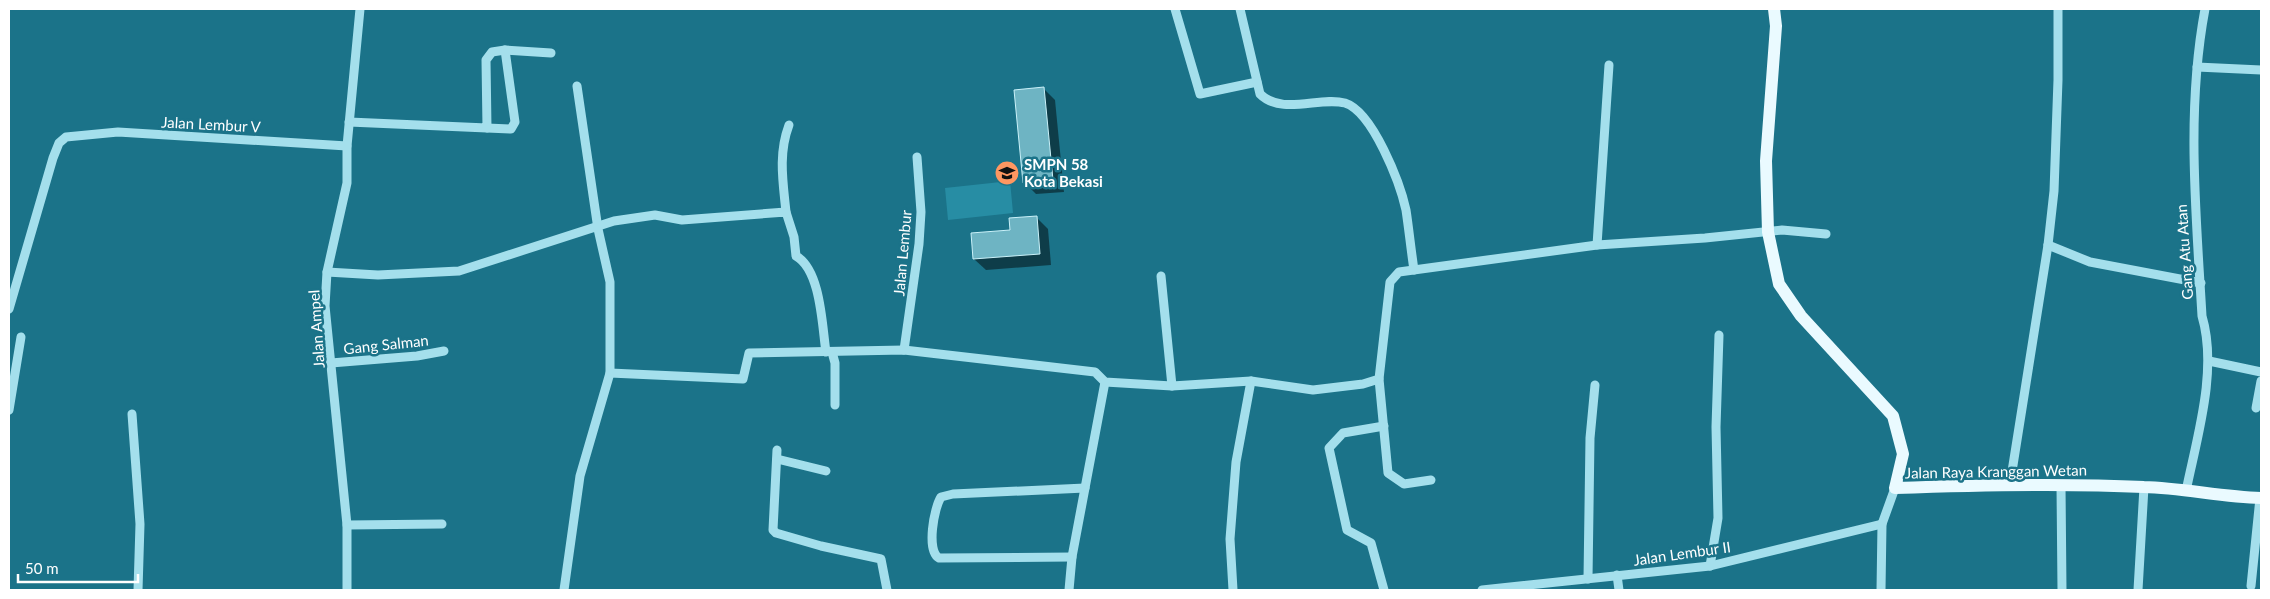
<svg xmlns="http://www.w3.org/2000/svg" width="2270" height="599" font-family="Lato,sans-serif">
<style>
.green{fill:#278da4}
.shadow{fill:#0007}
.building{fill:#6eb4c3;stroke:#caf1f9}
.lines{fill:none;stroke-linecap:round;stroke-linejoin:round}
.minor{stroke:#a4dfec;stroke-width:9}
.major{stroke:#eafaff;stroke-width:12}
.labels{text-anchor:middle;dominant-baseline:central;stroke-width:5;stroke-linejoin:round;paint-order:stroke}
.street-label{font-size:15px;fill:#fff;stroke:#1b7389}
.poi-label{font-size:15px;font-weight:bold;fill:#fff;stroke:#1b7389;text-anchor:start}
</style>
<rect width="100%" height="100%" fill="#1b7389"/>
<!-- green -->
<polygon class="green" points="1010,181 1013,213 948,220 945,188"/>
<!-- shadow -->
<g class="shadow">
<polygon points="1044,89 1055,100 1064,192 1036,194 1024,182"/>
<polygon points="1036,217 1048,229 1051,265 986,270 974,259 1011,231"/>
</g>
<!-- building -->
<g class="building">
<polygon points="1044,87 1053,180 1023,183 1014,90"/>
<polygon points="1037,216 1040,254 973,259 971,233 1010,230 1009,218"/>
</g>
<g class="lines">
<!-- minor -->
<g class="minor">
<polyline points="1175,9 1200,94 1257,82"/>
<path d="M1240,9L1260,94C1282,116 1320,96 1345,103C1373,112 1400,183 1406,210C1409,230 1411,250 1414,270"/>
<polyline points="2197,67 2261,70"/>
<polyline points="349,122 487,128 486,60 492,52 505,50 551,53"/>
<polyline points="487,128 511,129 515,122 505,50"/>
<path d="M786,212C783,182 778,154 789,125"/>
<polyline points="1597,245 1609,65"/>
<polyline points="2048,245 2090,262 2201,283"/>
<path d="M327,272L378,275L459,271L614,221L655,215L682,220L786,212L794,237L796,256C821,270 822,326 826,352"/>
<polyline points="1161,276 1172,386"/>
<polyline points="9,309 53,158 59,143 66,137 118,132 347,146"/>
<polyline points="904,350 919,244 921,212 917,157"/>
<polyline points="832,352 835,363 835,405"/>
<polyline points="2209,361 2261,372"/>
<polyline points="331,363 417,356 444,351"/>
<polyline points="610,373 743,379 749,353 904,350 1095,372 1105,382 1172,386 1251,381 1313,390 1363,384 1379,379 1390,282 1399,272 1597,245 1705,238 1782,230 1826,234"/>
<polyline points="1379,379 1388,473 1404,484 1431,480"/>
<polyline points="2256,408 2261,381"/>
<polyline points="9,410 21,337"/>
<polyline points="132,414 140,524 138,590"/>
<polyline points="1384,426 1343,433 1329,448 1347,530 1371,543 1384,590"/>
<polyline points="777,450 773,530 776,533 821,546 881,559 887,590"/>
<polyline points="777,459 826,471"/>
<polyline points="2010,484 2048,245 2054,191 2058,80 2058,9"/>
<polyline points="2061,486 2062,590"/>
<path d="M2186,491C2197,437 2218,370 2202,316C2196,213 2186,110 2205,9"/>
<polyline points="347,525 442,524"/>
<path d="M1072,557L939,558C926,551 934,508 941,497L953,494L1085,488"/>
<polyline points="1710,566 1718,518 1716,427 1719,335"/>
<polyline points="1617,575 1619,590"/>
<polyline points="1588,579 1590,438 1595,385"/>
<polyline points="2251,586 2260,498"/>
<polyline points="347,590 347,525 325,306 327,272 347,183 347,146 360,9"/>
<polyline points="564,590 580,476 610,373 610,282 598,229 577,86"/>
<polyline points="1069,590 1072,557 1105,382"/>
<polyline points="1233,590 1230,539 1236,462 1251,381"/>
<polyline points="1482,590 1710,566 1882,524"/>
<polyline points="1881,590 1882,524 1895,488"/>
<polyline points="2138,590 2144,487"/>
</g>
<!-- major -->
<path class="major" d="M1774,9L1776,26L1766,161L1768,232L1779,284L1801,316L1893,416L1903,454L1895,488C1978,485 2061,483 2144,487C2183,488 2222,497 2261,498"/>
</g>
<!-- icons -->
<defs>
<symbol id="school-disc" viewBox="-11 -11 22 22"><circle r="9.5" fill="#fe9761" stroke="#1b7389"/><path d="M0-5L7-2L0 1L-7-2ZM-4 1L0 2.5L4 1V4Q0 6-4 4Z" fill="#111"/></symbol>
</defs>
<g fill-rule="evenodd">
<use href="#school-disc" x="993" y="159" width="28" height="28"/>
</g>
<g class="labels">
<!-- street labels -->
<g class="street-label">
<text transform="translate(211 124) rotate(3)">Jalan Lembur V</text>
<text transform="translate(2184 252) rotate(-94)">Gang Atu Atan</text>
<text transform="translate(902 253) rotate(-85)">Jalan Lembur</text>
<text transform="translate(316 329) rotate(-94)">Jalan Ampel</text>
<text transform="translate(386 344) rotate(-6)">Gang Salman</text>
<text transform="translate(1996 471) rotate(-1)">Jalan Raya Kranggan Wetan</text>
<text transform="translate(1682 553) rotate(-8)">Jalan Lembur II</text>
</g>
<!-- poi labels -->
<g class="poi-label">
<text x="1024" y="164">SMPN 58<tspan x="1024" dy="17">Kota Bekasi</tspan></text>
</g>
</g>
<!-- border -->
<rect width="2270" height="599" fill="none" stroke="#ffffff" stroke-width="20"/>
<!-- scale -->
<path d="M18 574v8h120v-8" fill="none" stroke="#ffffff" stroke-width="2.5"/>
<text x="25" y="574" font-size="15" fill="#ffffff" stroke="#1b7389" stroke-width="4" paint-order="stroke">50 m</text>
</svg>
